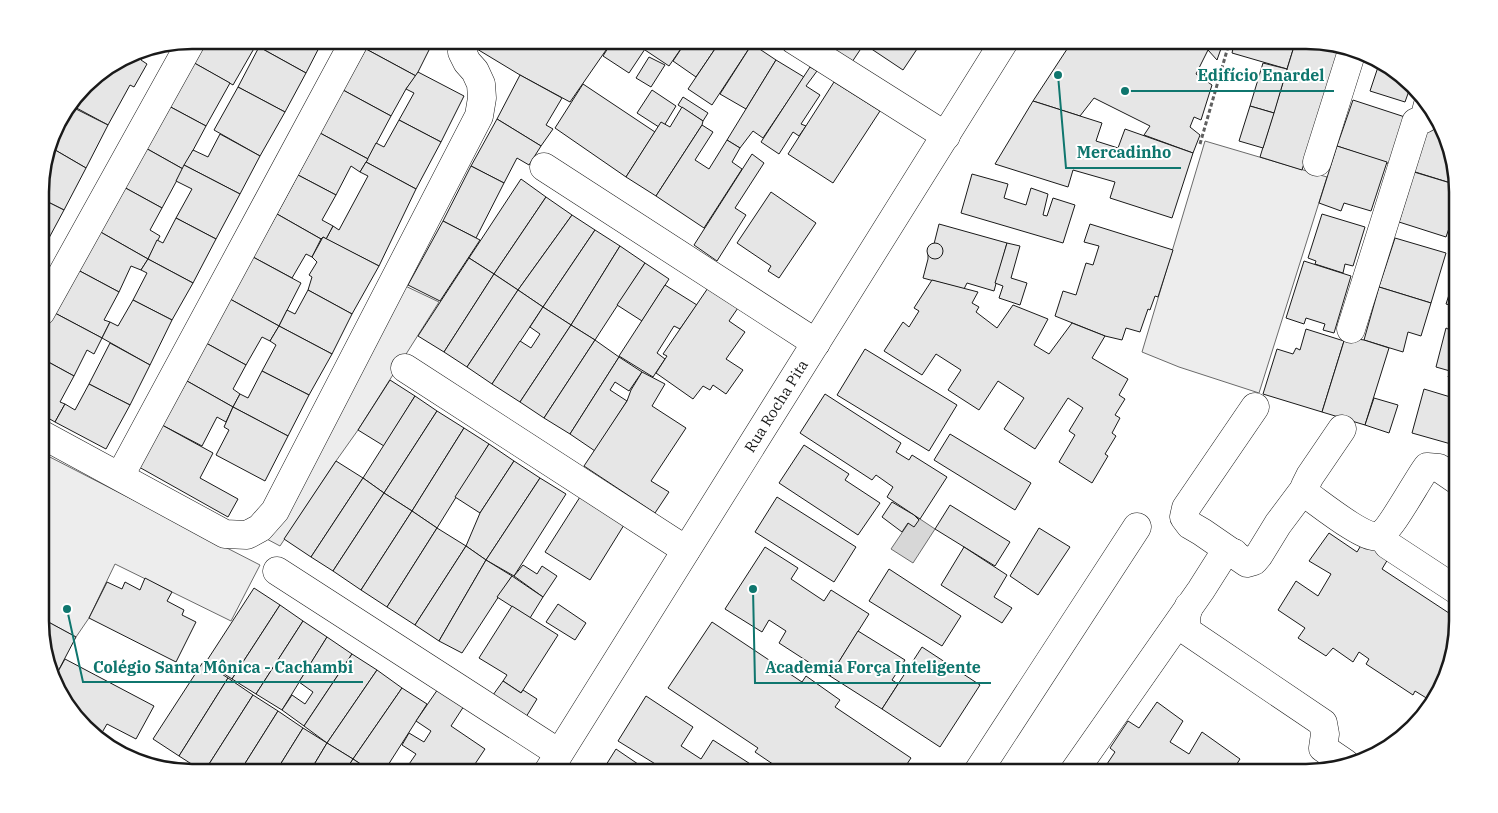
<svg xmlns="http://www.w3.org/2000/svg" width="1498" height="813" font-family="'IBM Plex Serif',serif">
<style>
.built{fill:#ededed;stroke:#6a6a6a}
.water{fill:#d7d7d7;stroke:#6a6a6a}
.building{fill:#e6e6e6;stroke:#1a1a1a}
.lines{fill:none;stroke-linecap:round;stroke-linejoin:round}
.minor-casing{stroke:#1a1a1a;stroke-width:29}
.path{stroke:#5f5f5f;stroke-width:3;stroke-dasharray:4 2.5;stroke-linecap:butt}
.minor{stroke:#fff;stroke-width:28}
.labels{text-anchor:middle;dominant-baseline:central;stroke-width:4;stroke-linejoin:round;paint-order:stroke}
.street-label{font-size:15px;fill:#1a1a1a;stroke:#fff}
.rim{fill:none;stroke:#1a1a1a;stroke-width:2.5}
.leader{fill:none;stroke:#0f766e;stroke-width:2}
.callout-dot{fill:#0f766e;stroke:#fff;stroke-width:2}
.callout-label{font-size:16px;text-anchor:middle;font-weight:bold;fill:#0f766e;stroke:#fff;stroke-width:4;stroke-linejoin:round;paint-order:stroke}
</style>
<rect width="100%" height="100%" fill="#fff"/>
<!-- built -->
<g class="built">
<polygon points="1205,141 1327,177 1259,393 1179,367 1142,352"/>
<polygon points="399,283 439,302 358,430 336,461 280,546 263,537"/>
<polygon points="44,454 260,565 231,621 115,564 89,618 76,637 41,618 41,460"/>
</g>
<!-- water -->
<polygon class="water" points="914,515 935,529 913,563 891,549"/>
<!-- building -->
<g class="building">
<polygon points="200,40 247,40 256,45 233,85 189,60"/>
<polygon points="258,40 323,40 306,73 259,47 256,45"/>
<polygon points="371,40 434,40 416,76 366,49"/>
<polygon points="475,40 613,40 570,102 520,75 472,46"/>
<polygon points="613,40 651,40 629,73 603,56"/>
<polygon points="651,40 687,40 669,66 645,50"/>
<polygon points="687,40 721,40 696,77 673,61"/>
<polygon points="721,40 746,40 752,44 712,105 688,89"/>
<polygon points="828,40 923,40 903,70 864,44 852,62 825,45"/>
<polygon points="1073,40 1224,40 1217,60 1208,50 1196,74 1212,85 1201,120 1194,117 1190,127 1200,135 1193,153 1144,135 1150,126 1094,98 1080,116 1033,101"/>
<polygon points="1235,40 1296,40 1287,69 1232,53"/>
<polygon points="1296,40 1306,40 1339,48 1302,170 1260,157"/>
<polygon points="752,44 776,60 746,109 720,94"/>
<polygon points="259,47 306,73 285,112 238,87"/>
<polygon points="147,49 141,60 147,64 134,87 130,85 108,125 71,105 92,78 134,51"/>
<polygon points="366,49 416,76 406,89 391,116 343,90"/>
<polygon points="649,57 665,65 651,87 636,78"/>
<polygon points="189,60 230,83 206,126 165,104"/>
<polygon points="776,60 804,77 763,138 753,131 740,148 727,140"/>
<polygon points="1380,61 1410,88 1405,102 1370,91"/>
<polygon points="1263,63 1287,69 1274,113 1250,106"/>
<polygon points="810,67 817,71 806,86 820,95 801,124 806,126 799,136 793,132 779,154 761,142"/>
<polygon points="418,72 464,96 441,142 399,120 414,93 406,89"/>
<polygon points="520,75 562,98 546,125 553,129 541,146 497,119"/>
<polygon points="834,82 880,111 833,183 788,154"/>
<polygon points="583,84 655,132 626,177 555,128"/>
<polygon points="238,87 285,112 260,156 214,130"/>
<polygon points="343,90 391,116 368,159 320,133"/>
<polygon points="652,90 676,106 662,129 637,113"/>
<polygon points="683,97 708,113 703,121 678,105"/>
<polygon points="1353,100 1408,118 1393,165 1337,146"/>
<polygon points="1033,101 1102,123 1096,141 1118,148 1125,129 1193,153 1172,218 1110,198 1115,182 1073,170 1068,187 995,164"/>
<polygon points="165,104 206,126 183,169 142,146"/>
<polygon points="70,106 108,125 86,168 50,147 54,130 56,131"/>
<polygon points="1250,106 1274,113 1263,148 1239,141"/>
<polygon points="682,107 703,121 702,125 656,196 626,177 661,122 670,127"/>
<polygon points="497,119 541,146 529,165 517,158 504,183 471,166"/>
<polygon points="399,120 441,142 416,189 366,162 376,143 384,147"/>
<polygon points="702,125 713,132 695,160 709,169 727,140 740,148 732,162 742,169 704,228 656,196"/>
<polygon points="1426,125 1440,129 1457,172 1454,184 1412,171"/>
<polygon points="320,133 368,159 360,172 351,166 336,195 298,175"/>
<polygon points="220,134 260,156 240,194 184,165 193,150 208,157"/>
<polygon points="142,146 183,169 162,208 120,185"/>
<polygon points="1337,146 1387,162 1371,211 1344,203 1341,211 1319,203"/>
<polygon points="50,147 86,168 64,210 40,198 40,182"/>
<polygon points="752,154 764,163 735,208 746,215 717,261 694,245"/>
<polygon points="366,162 416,189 379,266 326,239 333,226 339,230 368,176 360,172"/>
<polygon points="184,165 240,194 216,239 176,218 192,189 176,181"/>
<polygon points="471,166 504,183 476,238 443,221"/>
<polygon points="1414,172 1457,185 1457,205 1446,237 1399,222"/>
<polygon points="972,174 1008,184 1004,198 1026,205 1031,188 1048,194 1043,215 1047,216 1053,198 1075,205 1063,243 961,213"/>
<polygon points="298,175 336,195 322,220 333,226 326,239 323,237 321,239 277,214"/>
<polygon points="521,179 546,197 494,274 469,258"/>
<polygon points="120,185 162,208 150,230 160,236 148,259 97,230"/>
<polygon points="771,192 816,223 779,278 768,271 771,266 737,243"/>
<polygon points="546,197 572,215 518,290 494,274"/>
<polygon points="40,198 64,210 42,251 40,250"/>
<polygon points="277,214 321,239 312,257 306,254 292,278 253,257"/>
<polygon points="1322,214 1365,227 1353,266 1345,264 1343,273 1315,264 1316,261 1308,258"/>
<polygon points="572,215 595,230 543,307 518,290"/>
<polygon points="176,218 216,239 193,283 148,259 157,240 163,243"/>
<polygon points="1457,219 1457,250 1449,247"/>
<polygon points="443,221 480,240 440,301 408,285"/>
<polygon points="939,224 1007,243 994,291 967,283 964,289 923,278 928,259 928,249 930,245 934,244"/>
<polygon points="1090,224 1173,250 1158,297 1155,296 1150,310 1148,309 1140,332 1126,328 1122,340 1105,336 1055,316 1063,291 1076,295 1086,263 1093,265 1099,246 1084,242"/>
<polygon points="97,230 148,259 141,270 131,266 119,292 76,269"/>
<polygon points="595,230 620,246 571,325 543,307"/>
<polygon points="323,237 379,266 352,314 308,290 312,277 309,275 317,262 312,257"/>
<polygon points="1395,238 1446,253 1431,303 1379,287"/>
<polygon points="1007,243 1020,246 1011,278 1027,283 1020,305 999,298 1003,286 995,283"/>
<circle cx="935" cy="251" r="8"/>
<polygon points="620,246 645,263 595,340 571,325"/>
<polygon points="253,257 301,283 279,326 230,299"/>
<polygon points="469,258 494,274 444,352 418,336"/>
<polygon points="148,259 193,283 172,320 133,300 147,273 141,270"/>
<polygon points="1304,261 1351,276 1334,333 1323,330 1325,324 1306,318 1304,324 1286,318"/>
<polygon points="645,263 669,279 642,321 617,305"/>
<polygon points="76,269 119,292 104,320 110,322 102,338 53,312"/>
<polygon points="1457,270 1457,307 1446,304"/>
<polygon points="494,274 518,290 467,367 444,352"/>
<polygon points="932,280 978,292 972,303 979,307 976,312 997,328 1013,305 1048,319 1034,345 1049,354 1072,323 1105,336 1092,358 1128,379 1119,395 1125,399 1115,415 1120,418 1112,433 1116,436 1105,454 1108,456 1092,483 1059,462 1075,435 1069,431 1083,408 1068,398 1035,449 1004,429 1024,398 998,381 979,410 948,390 961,370 936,354 922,375 884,351 903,322 909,327 919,311 914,308"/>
<polygon points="665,285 697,305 680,329 674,326 657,353 665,359 653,377 619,356"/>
<polygon points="710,285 740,305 729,321 745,332 726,359 743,370 726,394 713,385 710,390 703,386 693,399 656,373 667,356 663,354"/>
<polygon points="1379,287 1431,303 1421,336 1408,332 1403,352 1364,340"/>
<polygon points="308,290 352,314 332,354 279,326 287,310 295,314"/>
<polygon points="518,290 543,307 492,384 467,367"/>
<polygon points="230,299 279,326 270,341 262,337 246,365 206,343"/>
<polygon points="133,300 172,320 150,365 102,338 110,322 118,326"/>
<polygon points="543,307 571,325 520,402 492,384 520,341 531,348 540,334 530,327"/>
<polygon points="53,312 102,338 94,354 87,350 74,376 41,358 41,334"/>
<polygon points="1454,317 1457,318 1457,380 1448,377 1450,371 1436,367 1446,328 1450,330"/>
<polygon points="571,325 595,340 544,418 520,402"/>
<polygon points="279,326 332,354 309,395 262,371 276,345 270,341"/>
<polygon points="1306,329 1344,341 1322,412 1263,394 1277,349 1293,354 1296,348 1300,350"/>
<polygon points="1345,337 1364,340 1389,348 1365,425 1322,412 1344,341"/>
<polygon points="595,340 619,357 570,434 544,418"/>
<polygon points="110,343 150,365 130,405 89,384"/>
<polygon points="206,343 246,365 233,389 240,394 233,407 187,381"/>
<polygon points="865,349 957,405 929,451 837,395"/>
<polygon points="619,357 642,372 629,391 615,382 610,390 627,401 595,451 570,434"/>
<polygon points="41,358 74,376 60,402 65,404 55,422 41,414"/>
<polygon points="262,371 309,395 288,436 233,407 240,394 248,398"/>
<polygon points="642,372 665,384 652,406 686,428 651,481 669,492 655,513 584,466 627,401 631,390"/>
<polygon points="390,380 415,396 384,446 358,430"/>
<polygon points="187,381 233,407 226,422 217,417 202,446 162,425"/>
<polygon points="89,384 130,405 106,449 55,422 65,404 75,410"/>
<polygon points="1424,389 1457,399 1458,446 1412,433"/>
<polygon points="825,394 901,443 896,452 909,460 912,455 947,477 920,519 887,497 893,487 876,475 872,480 800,433"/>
<polygon points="415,396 437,411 384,493 363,478"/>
<polygon points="1374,398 1398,405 1389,433 1365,425"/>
<polygon points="233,407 288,436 265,481 216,455 229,430 224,427"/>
<polygon points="437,411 464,428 412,511 384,493"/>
<polygon points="162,425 213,453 200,478 238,499 228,517 139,467"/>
<polygon points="464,428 489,444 437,528 412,511"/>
<polygon points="950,434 1031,483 1015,510 934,460"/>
<polygon points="489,444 514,461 480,513 455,497"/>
<polygon points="804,445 849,474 845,480 880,503 858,535 779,483"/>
<polygon points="336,461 363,478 311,557 284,539"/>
<polygon points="514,461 540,478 486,560 466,546 480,513"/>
<polygon points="363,478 384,493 333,571 311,557"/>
<polygon points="540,478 566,494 514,576 486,560"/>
<polygon points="384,493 412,511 361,590 333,571"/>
<polygon points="580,497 624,525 590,580 545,552"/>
<polygon points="777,497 856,547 834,582 755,532"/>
<polygon points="892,502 914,515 919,520 914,527 908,523 902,532 882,517"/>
<polygon points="950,505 1010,542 995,566 935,529"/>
<polygon points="412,511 437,528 387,607 361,590"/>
<polygon points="437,528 466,546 415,625 387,607"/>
<polygon points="1039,528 1070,547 1038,595 1010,576"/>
<polygon points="1329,533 1357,552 1363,542 1388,559 1382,569 1458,619 1442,689 1425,708 1423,706 1428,699 1415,691 1413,695 1366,664 1369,659 1359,652 1353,662 1333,648 1326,656 1298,638 1305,628 1278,610 1296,581 1318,596 1331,574 1309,561"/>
<polygon points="466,546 486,560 439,641 415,625"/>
<polygon points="765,547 798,568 791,579 824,601 831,590 869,614 830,676 779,643 786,631 769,620 762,632 725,609"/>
<polygon points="964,547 1007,575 994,597 1012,608 1002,623 941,585"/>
<polygon points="486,560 512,576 462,653 439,641"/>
<polygon points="523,565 537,574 542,566 557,576 543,597 514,576"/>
<polygon points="889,569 961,616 942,646 869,601"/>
<polygon points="512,576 543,597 530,618 497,597"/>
<polygon points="145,578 172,592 167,601 184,610 182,615 196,622 176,662 89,618 107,582 122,589 125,582 140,590"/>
<polygon points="254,588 280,605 232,679 206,662"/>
<polygon points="558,604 586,623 575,640 546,622"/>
<polygon points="280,605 303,621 256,694 232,679"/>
<polygon points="512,606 558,635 521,693 503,681 507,675 479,658"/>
<polygon points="41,618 76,637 55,677 41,641"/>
<polygon points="303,621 327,637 282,710 256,694"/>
<polygon points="712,622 802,682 806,676 840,700 835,707 911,758 901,773 806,773 795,765 790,773 786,773 755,752 758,748 668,688"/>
<polygon points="858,631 905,660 892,680 898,684 882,709 830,676"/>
<polygon points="327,637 352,654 304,726 282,710 292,695 305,704 313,692 299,682"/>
<polygon points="922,647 980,685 940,747 882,709"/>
<polygon points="352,654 377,670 327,743 304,726"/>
<polygon points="65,659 154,706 136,739 107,724 100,736 73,712 76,707 64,701 55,677"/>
<polygon points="203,662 228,678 179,756 153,739"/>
<polygon points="377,670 402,688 353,759 327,743"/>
<polygon points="228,678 253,695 204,772 179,756"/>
<polygon points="503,681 521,693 523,690 537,699 526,717 493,695"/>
<polygon points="402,688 427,704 383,773 374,773 353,759"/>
<polygon points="438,689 464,706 451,726 485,749 469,773 410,773 405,770 416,754 402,745 409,733 424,742 431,731 416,721"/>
<polygon points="253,695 278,711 239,773 206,773 204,772"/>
<polygon points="646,696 693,727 681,746 701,759 713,740 755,767 752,773 670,773 618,741"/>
<polygon points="1157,702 1183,721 1170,742 1189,754 1202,732 1240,759 1231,773 1101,773 1115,752 1110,748 1128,721 1139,728"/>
<polygon points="278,711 303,728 275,773 239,773"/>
<polygon points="303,728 327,743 309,773 275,773"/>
<polygon points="327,743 353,759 344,773 309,773"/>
<polygon points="616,749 651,773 601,773"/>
<polygon points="353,759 374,773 344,773"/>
</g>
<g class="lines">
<defs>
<g id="minor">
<polyline points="794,40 946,136"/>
<polyline points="1317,162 1352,51"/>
<polyline points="544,167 816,343"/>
<polyline points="41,312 192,40"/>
<polyline points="1351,329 1416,122 1424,119 1428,104"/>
<polyline points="405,368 686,550"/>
<polyline points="1255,407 1186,508 1184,517 1190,525 1202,532 1247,563 1254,561 1259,555 1278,524 1302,492 1306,494"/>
<path d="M1342,429L1310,476L1305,486L1306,494C1318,502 1366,541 1378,536C1390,532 1417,480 1427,467L1439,468L1458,481"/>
<polyline points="41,434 225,534 247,535 260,528 275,511 479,116 482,98 481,84 475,71 467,62 462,52 466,40"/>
<polyline points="120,476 355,40"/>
<polyline points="1383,533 1384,539 1388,545 1458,591"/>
<polyline points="277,571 559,753"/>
<polyline points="1189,606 1186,617 1187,631 1323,723 1325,734 1323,748 1345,763"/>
<polyline points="547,773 1005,40"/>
<polyline points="977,773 1137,527"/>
<polyline points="1073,773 1201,590 1220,560 1227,553 1234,553"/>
</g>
</defs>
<!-- minor casing -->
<use href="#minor" class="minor-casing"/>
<!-- path -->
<polyline class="path" points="1200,144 1230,40"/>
<!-- minor -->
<use href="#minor" class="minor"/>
</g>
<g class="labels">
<!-- street labels -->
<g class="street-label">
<text transform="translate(776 406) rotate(-58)">Rua Rocha Pita</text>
</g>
</g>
<!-- crop -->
<path d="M0 0H1498V813H0ZM192 49H1306A143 143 0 0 1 1449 192V621A143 143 0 0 1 1306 764H192A143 143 0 0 1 49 621V192A143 143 0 0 1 192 49Z" fill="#fff" fill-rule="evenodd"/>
<path class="rim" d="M192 49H1306A143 143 0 0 1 1449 192V621A143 143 0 0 1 1306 764H192A143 143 0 0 1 49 621V192A143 143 0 0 1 192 49Z"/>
<!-- callouts -->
<path class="leader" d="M1125 91L1187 91H1334M1058 75L1066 168H1181M67 609L83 682H363M753 589L755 683H991"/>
<g class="callout-dot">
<circle cx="1125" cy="91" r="5"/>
<circle cx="1058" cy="75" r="5"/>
<circle cx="67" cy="609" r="5"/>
<circle cx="753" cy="589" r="5"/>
</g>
<g class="callout-label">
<text x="1261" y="81">Edifício Enardel</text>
<text x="1124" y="158">Mercadinho</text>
<text x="223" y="673">Colégio Santa Mônica - Cachambi</text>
<text x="873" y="673">Academia Força Inteligente</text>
</g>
</svg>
